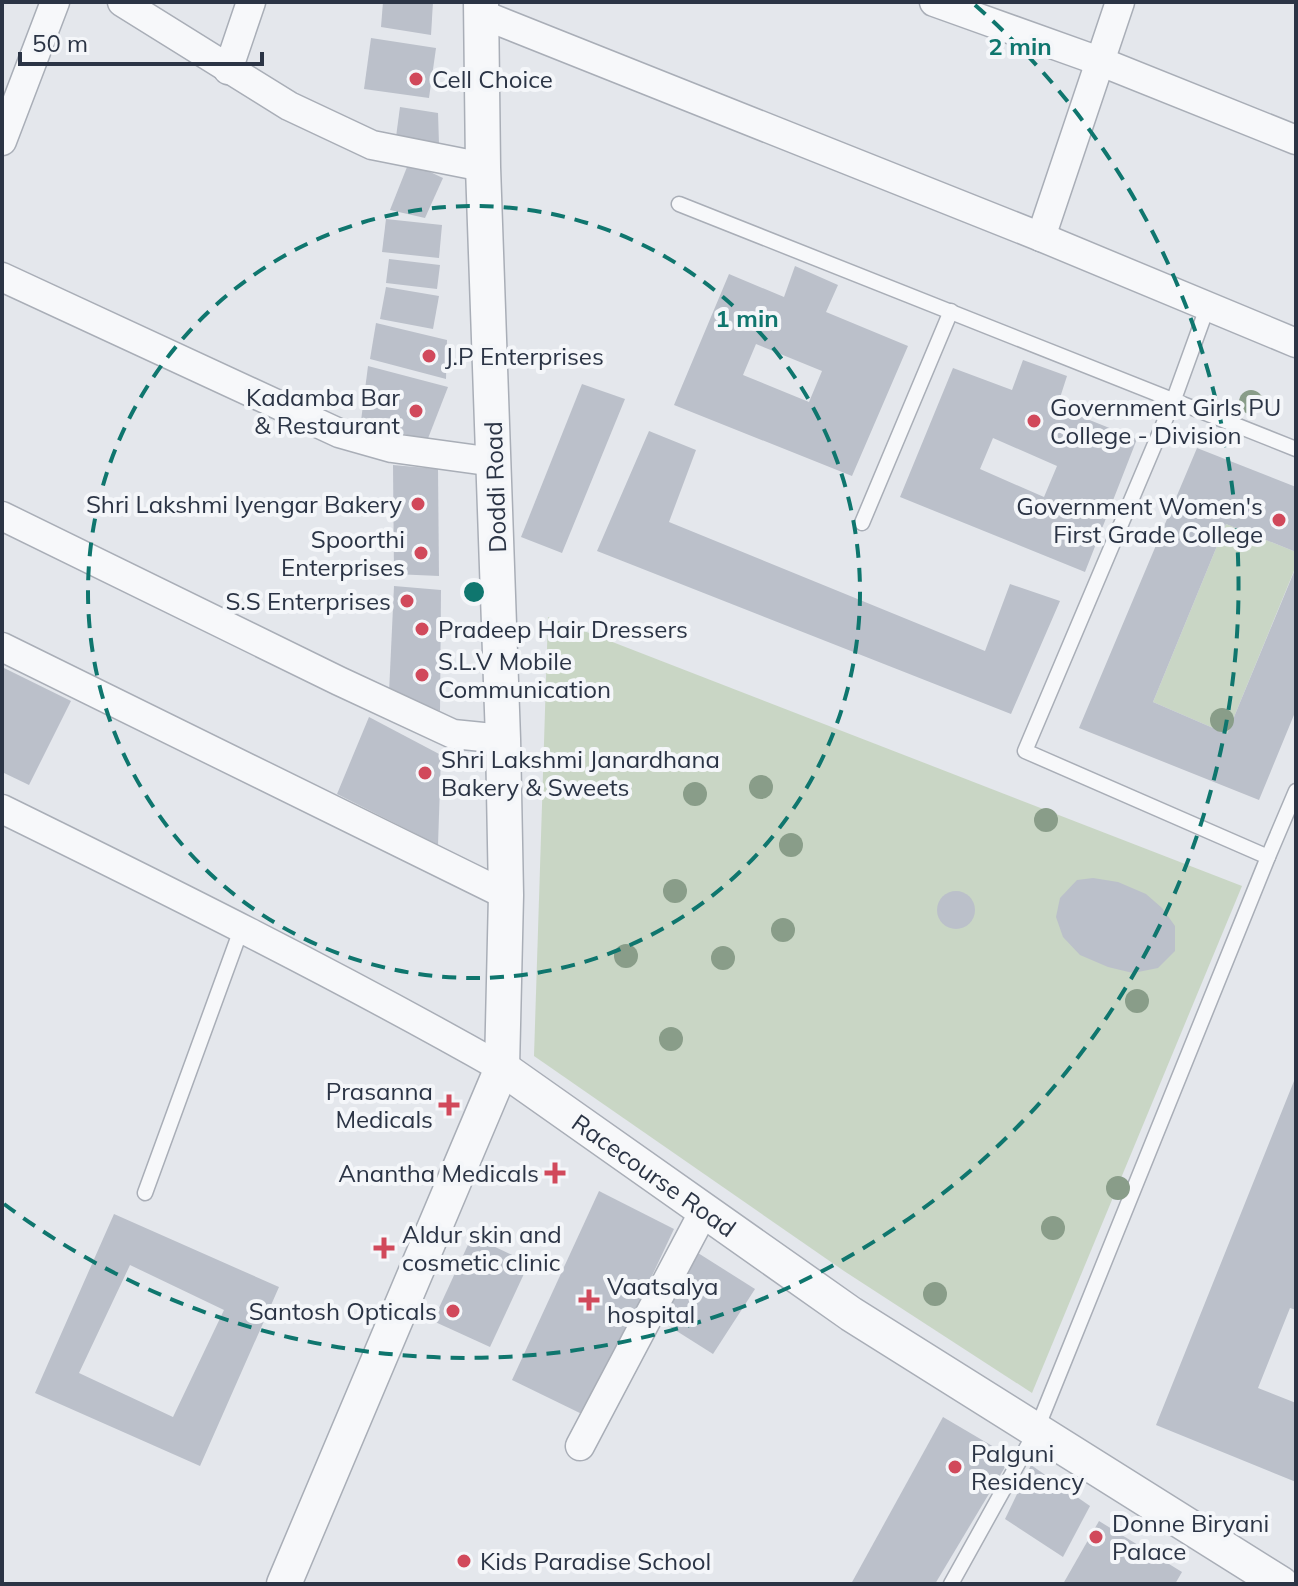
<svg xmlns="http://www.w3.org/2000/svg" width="1298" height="1586" font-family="Mulish,sans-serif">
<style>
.green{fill:#c9d6c5}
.building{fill:#bbc0ca;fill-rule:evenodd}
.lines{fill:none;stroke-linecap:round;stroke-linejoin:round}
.service-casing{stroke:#a9aeb7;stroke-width:17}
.minor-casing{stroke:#a9aeb7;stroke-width:31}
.tertiary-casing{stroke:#a9aeb7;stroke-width:37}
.service{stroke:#f7f8fa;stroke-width:14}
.minor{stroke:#f7f8fa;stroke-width:28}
.tertiary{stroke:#f7f8fa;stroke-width:34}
.tree{fill:#899d89}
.ring{fill:none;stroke:#0f766e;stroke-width:4;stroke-dasharray:14 10}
.poi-dot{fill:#d1495b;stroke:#f4f6f9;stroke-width:3}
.labels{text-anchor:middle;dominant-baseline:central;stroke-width:8;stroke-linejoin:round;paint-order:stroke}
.poi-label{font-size:24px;fill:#2b3445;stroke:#f4f6f9;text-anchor:start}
.street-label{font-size:24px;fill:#2b3445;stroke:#f4f6f9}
.centre{fill:#0f766e;stroke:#f4f6f9;stroke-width:4}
.ring-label{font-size:24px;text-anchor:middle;font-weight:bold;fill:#0f766e;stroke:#f4f6f9;stroke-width:8;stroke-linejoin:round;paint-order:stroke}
</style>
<rect width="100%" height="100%" fill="#e4e7ec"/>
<!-- green -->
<g class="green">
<polygon points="1226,524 1296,552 1296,566 1227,734 1153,702"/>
<polygon points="548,617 1242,886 1032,1393 844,1271 534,1056"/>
</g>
<!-- building -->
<g class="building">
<polygon points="383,2 433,2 431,35 381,27"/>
<polygon points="371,38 436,48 429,98 364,89"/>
<polygon points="400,107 438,113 439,145 396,137"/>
<polygon points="409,162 443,178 425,218 390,210"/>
<polygon points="386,219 442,225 439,258 382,252"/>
<polygon points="389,259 440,265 437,289 386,283"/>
<path d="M795,266L838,285L826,312L908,346L852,476L674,405L729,274L784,297ZM756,344L822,371L809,402L743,375Z"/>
<polygon points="386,287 439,296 433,329 380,319"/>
<polygon points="376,323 447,340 446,379 370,359"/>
<path d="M1023,360L1067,376L1057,407L1137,439L1085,572L900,497L953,368L1012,390ZM993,438L1057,466L1044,497L980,469Z"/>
<polygon points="368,366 448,387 427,441 361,421"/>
<polygon points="582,384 625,399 562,553 521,537"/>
<polygon points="649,431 696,450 669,522 985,651 1010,584 1060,601 1011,714 597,551"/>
<polygon points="1197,448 1296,487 1296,552 1226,524 1153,702 1227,734 1296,567 1296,710 1259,800 1079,728"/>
<polygon points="393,465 438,469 439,576 394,574"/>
<polygon points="394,586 441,590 440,711 389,693"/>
<polygon points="2,667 71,701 29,785 2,772"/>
<polygon points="369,717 441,755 438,845 337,794"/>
<polygon points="1093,878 1118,882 1146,894 1162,908 1175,926 1175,951 1158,968 1133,973 1108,967 1080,955 1063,937 1056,917 1060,898 1077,880"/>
<circle cx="956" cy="910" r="19"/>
<polygon points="1296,1076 1296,1310 1290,1308 1258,1388 1296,1403 1296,1482 1156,1425"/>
<polygon points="599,1191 674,1229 586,1416 512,1380"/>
<path d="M114,1214L279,1287L200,1466L35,1393ZM130,1265L224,1310L173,1417L79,1373Z"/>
<polygon points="472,1236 529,1263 490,1347 433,1321"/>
<polygon points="698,1253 755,1289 713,1354 656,1318"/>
<polygon points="943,1417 1011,1457 935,1584 851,1584"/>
<polygon points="1031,1465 1090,1506 1063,1557 1005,1519"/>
<polygon points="1099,1521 1182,1572 1175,1584 1063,1584"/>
</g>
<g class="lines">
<defs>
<g id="service">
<polyline points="679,204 1296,449"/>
<polyline points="862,523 951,311"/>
<polyline points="1268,857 1296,791"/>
<polyline points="145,1193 242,927"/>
<polyline points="951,1584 1036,1431 1268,857 1025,751 1174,399 1207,308"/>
</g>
<g id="minor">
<polyline points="122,2 289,106 372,145 483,167"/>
<polyline points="934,2 1099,61 1296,140"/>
<polyline points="481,14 1041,237 1296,343"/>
<polyline points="228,70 251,2"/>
<polyline points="2,141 55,2"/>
<polyline points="1041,237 1120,2"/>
<polyline points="2,277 339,433 392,448 494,462"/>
<polyline points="2,516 339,681 453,734 503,739"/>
<polyline points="2,647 506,895"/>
<path d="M2,809C171,892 338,975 502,1068"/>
<polyline points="580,1446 704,1211"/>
</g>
<g id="tertiary">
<path id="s1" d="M502,1068L851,1314L1281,1584"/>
<polyline points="284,1584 502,1068 506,895 503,739 483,167 481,2"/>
</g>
</defs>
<!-- service casing -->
<use href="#service" class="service-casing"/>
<!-- minor casing -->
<use href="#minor" class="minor-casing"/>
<!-- tertiary casing -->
<use href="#tertiary" class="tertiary-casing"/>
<!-- service -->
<use href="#service" class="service"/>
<!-- minor -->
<use href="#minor" class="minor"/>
<!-- tertiary -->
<use href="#tertiary" class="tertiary"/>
</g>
<!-- trees -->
<g class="tree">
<circle cx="1251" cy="402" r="12"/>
<circle cx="1222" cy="720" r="12"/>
<circle cx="761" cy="787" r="12"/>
<circle cx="695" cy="794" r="12"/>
<circle cx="1046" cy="820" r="12"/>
<circle cx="791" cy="845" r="12"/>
<circle cx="675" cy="891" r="12"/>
<circle cx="783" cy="930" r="12"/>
<circle cx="626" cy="956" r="12"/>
<circle cx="723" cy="958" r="12"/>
<circle cx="1137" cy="1001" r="12"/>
<circle cx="671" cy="1039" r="12"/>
<circle cx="1118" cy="1188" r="12"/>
<circle cx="1053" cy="1228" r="12"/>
<circle cx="935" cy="1294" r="12"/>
</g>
<!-- distance rings -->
<g class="ring">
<circle cx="474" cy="592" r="386"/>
<path d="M975 5A772 772 0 0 1 4 1204"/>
</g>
<!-- markers -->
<g class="poi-dot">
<circle cx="416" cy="79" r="8"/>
<circle cx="429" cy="356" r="8"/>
<circle cx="416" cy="411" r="8"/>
<circle cx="1034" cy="421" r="8"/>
<circle cx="418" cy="504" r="8"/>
<circle cx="1279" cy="520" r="8"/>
<circle cx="421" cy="553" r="8"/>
<circle cx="407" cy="601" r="8"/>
<circle cx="422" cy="629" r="8"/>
<circle cx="422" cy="675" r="8"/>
<circle cx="425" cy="773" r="8"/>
<path d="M445 1093h8v8h8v8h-8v8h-8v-8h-8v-8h8z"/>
<path d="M551 1161h8v8h8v8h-8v8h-8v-8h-8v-8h8z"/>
<path d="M380 1236h8v8h8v8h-8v8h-8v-8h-8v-8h8z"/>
<path d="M585 1288h8v8h8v8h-8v8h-8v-8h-8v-8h8z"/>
<circle cx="453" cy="1311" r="8"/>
<circle cx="955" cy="1467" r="8"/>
<circle cx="1096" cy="1537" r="8"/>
<circle cx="464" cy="1561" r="8"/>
</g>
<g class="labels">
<!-- poi labels -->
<g class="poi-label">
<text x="432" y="79">Cell Choice</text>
<text x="445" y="356">J.P Enterprises</text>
<text x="400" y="397" text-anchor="end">Kadamba Bar<tspan x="400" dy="28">&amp; Restaurant</tspan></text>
<text x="1050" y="407">Government Girls PU<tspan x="1050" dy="28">College - Division</tspan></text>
<text x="402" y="504" text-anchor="end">Shri Lakshmi Iyengar Bakery</text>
<text x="1263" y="506" text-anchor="end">Government Women's<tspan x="1263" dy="28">First Grade College</tspan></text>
<text x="405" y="539" text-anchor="end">Spoorthi<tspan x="405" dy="28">Enterprises</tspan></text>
<text x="391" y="601" text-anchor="end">S.S Enterprises</text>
<text x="438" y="629">Pradeep Hair Dressers</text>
<text x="438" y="661">S.L.V Mobile<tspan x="438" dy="28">Communication</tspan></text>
<text x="441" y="759">Shri Lakshmi Janardhana<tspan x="441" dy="28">Bakery &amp; Sweets</tspan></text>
<text x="433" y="1091" text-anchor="end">Prasanna<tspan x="433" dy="28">Medicals</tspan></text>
<text x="539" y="1173" text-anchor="end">Anantha Medicals</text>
<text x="402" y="1234">Aldur skin and<tspan x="402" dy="28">cosmetic clinic</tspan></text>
<text x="607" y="1286">Vaatsalya<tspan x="607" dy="28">hospital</tspan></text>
<text x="437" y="1311" text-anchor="end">Santosh Opticals</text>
<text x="971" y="1453">Palguni<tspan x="971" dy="28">Residency</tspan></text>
<text x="1112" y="1523">Donne Biryani<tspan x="1112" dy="28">Palace</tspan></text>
<text x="480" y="1561">Kids Paradise School</text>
</g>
<!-- street labels -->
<g class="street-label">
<text transform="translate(495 487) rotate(-92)">Doddi Road</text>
<text stroke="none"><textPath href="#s1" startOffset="186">Racecourse Road</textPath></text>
</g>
</g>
<circle cx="474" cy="592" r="12" class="centre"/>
<g class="ring-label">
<text x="1020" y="55">2 min</text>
<text x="747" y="327">1 min</text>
</g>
<!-- border -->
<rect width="1298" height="1586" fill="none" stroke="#2b3445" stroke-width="8"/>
<!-- scale -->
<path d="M20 52v12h242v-12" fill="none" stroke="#2b3445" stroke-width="4"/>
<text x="32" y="52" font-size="24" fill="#2b3445" stroke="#f4f6f9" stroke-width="6" paint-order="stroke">50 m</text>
</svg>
